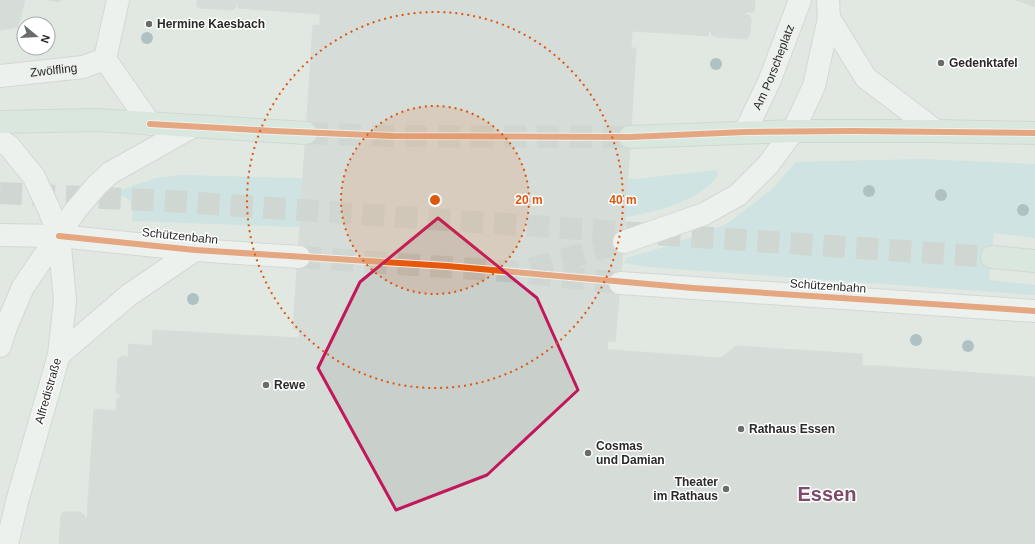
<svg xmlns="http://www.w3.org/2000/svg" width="1035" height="544" font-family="Helvetica,sans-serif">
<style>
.green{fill:#b9dde2}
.building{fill:#c9cfca;stroke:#ccd3cd}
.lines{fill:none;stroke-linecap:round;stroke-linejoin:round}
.minor-tunnel{stroke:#bcc2bc;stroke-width:22;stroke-dasharray:22 11;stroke-linecap:butt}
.major-tunnel{stroke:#bcc2bc;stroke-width:22;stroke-dasharray:22 11;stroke-linecap:butt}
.minor-casing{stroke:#c5c6c4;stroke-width:24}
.major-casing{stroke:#c1c4c2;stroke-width:24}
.minor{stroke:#fafcfa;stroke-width:22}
.major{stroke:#d3e6d9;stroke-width:22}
.cycleway-casing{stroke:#fff;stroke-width:8}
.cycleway{stroke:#e8590c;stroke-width:6}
.tree{fill:#73939e}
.marked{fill:none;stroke:#c2185b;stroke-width:3;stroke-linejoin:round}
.ring{fill:none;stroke:#de570e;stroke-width:2;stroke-dasharray:2 4}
.poi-dot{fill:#6a6c6a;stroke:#fff;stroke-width:1.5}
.labels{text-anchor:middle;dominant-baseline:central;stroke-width:3;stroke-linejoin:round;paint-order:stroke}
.poi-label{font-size:12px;font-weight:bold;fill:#2a2a2a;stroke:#fff;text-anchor:start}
.street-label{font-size:12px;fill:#2a2a2a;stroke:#fff}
.town-label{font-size:20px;font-weight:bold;fill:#7b4b69;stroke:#fff}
.centre{fill:#de570e;stroke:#fff;stroke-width:2}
.ring-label{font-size:12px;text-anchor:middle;font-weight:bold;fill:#de570e;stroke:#fff;stroke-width:3;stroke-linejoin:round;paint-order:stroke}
</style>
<rect width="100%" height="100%" fill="#e0e8e1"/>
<!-- green -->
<g class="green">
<polygon points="922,159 1035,164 1035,238 994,233 989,280 1035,285 1035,295 648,267 624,263 626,258 668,246 727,224 772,189 796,162"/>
<path d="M715,170L718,171C718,177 714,181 710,184C688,205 656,211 627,217L295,227L132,221C134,204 133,197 114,195L113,193L156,178L181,175L293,178L637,179Z"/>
</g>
<!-- building -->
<g class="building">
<polygon points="0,0 25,0 18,27 0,30"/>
<polygon points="49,0 62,0 58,2"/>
<polygon points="197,0 350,0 349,16 238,8 238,5 236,4 235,8 232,10 200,8 197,6"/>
<polygon points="350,0 755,0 754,12 746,12 746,15 749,15 751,19 750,34 747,39 717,37 712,35 711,31 709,31 708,36 632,31 631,48 636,48 624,242 615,342 608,341 607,349 599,349 591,446 593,447 587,544 59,544 61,516 63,512 80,512 85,516 84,518 87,518 94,409 116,411 117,398 120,399 121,396 116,392 118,360 122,356 129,357 129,354 128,354 129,344 152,346 153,330 299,338 299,330 293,329 313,25 320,25 320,13 349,16"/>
<polygon points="1016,0 1035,0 1035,7 1033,6"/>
<polygon points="736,346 862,354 862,366 879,366 875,411 907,450 944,453 942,478 953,492 942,502 938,544 587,544 593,447 591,446 599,349 721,358"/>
<polygon points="879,366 977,373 966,509 1000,544 938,544 942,502 953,492 942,478 944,453 907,450 875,411"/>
<polygon points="977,373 1035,377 1035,544 1000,544 966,509"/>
</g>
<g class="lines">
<!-- minor-tunnel -->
<g class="minor-tunnel">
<polyline points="299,257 520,272 620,283"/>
<polyline points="531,269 624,242"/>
</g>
<!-- major-tunnel -->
<g class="major-tunnel">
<polyline points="306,133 393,136 630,137"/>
<polyline points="0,193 168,201 992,257"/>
</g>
<defs>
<g id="minor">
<polyline points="829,18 866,78 936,131"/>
<polyline points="105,59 118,0"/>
<path id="s1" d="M0,76L83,67L105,59L150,124"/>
<path id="s2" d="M745,132L769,82L800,0"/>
<polyline points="0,140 9,146 34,177 49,209 59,236 65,300 59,355 18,498 7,544"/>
<polyline points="0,235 59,236 195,250 299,257"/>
<polyline points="624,242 704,214 738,195 768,165 793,131 814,86 829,18 828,0"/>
<polyline points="620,283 1035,311"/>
<polyline points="0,346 6,327 23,287 75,211 97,185 110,173 192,127"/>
<polyline points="59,355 129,295 195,250"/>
</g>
<g id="major">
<polyline points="0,122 97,120 306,133"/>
<polyline points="630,137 793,131 936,131 1035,133"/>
<polyline points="992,257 1035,261"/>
</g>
</defs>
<!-- minor casing -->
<use href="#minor" class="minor-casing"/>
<!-- major casing -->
<use href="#major" class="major-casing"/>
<!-- minor -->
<use href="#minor" class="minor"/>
<!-- major -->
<use href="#major" class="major"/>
<defs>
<g id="cycleway">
<polyline points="150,124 274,131 393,136 630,137 745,132 853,131 1035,133"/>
<polyline points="59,236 195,250 447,266 693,288 1035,311"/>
</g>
</defs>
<!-- cycleway casing -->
<use href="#cycleway" class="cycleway-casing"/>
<!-- cycleway -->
<use href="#cycleway" class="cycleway"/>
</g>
<!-- trees -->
<g class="tree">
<circle cx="147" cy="38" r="6"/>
<circle cx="716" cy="64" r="6"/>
<circle cx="869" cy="191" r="6"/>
<circle cx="941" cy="195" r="6"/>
<circle cx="1023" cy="210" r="6"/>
<circle cx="193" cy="299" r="6"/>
<circle cx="916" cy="340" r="6"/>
<circle cx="968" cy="346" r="6"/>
</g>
<!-- marked area -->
<path d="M0 0H1035V544H0ZM438,218L537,298L578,390L487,475L396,510L318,368L360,282Z" fill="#e0e8e1" fill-opacity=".55" fill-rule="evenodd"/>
<path class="marked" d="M438,218L537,298L578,390L487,475L396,510L318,368L360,282Z"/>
<!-- distance rings -->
<circle cx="435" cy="200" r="94" fill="#de570e" fill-opacity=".12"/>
<g class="ring">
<circle cx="435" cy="200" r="94"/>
<circle cx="435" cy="200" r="188"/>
</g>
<!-- markers -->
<g class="poi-dot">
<circle cx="149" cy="24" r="4"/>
<circle cx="941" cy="63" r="4"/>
<circle cx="266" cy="385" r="4"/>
<circle cx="741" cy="429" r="4"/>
<circle cx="588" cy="453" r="4"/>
<circle cx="726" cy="489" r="4"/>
</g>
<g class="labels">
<!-- poi labels -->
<g class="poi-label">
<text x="157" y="24">Hermine Kaesbach</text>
<text x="949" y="63">Gedenktafel</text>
<text x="274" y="385">Rewe</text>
<text x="749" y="429">Rathaus Essen</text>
<text x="596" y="446">Cosmas<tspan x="596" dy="14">und Damian</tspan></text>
<text x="718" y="482" text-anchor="end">Theater<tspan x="718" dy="14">im Rathaus</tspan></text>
</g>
<!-- street labels -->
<g class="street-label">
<text stroke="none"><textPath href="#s2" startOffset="71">Am Porscheplatz</textPath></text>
<text stroke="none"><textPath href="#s1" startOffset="54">Zwölfling</textPath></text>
<text transform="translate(180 236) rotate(6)">Schützenbahn</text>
<text transform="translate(828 286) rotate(4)">Schützenbahn</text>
<text transform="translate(48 391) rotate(-74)">Alfredistraße</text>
</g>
<!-- town labels -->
<g class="town-label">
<text x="827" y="494">Essen</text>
</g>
</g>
<circle cx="435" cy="200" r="6" class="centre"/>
<g class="ring-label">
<text x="529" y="204">20 m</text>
<text x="623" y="204">40 m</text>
</g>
<!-- north arrow -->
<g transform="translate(36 36) rotate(108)"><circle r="19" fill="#ffffff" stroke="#aaaaaa"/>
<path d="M0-3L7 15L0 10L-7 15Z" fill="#6a6c6a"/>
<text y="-6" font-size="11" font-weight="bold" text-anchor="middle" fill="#2a2a2a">N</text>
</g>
</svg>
